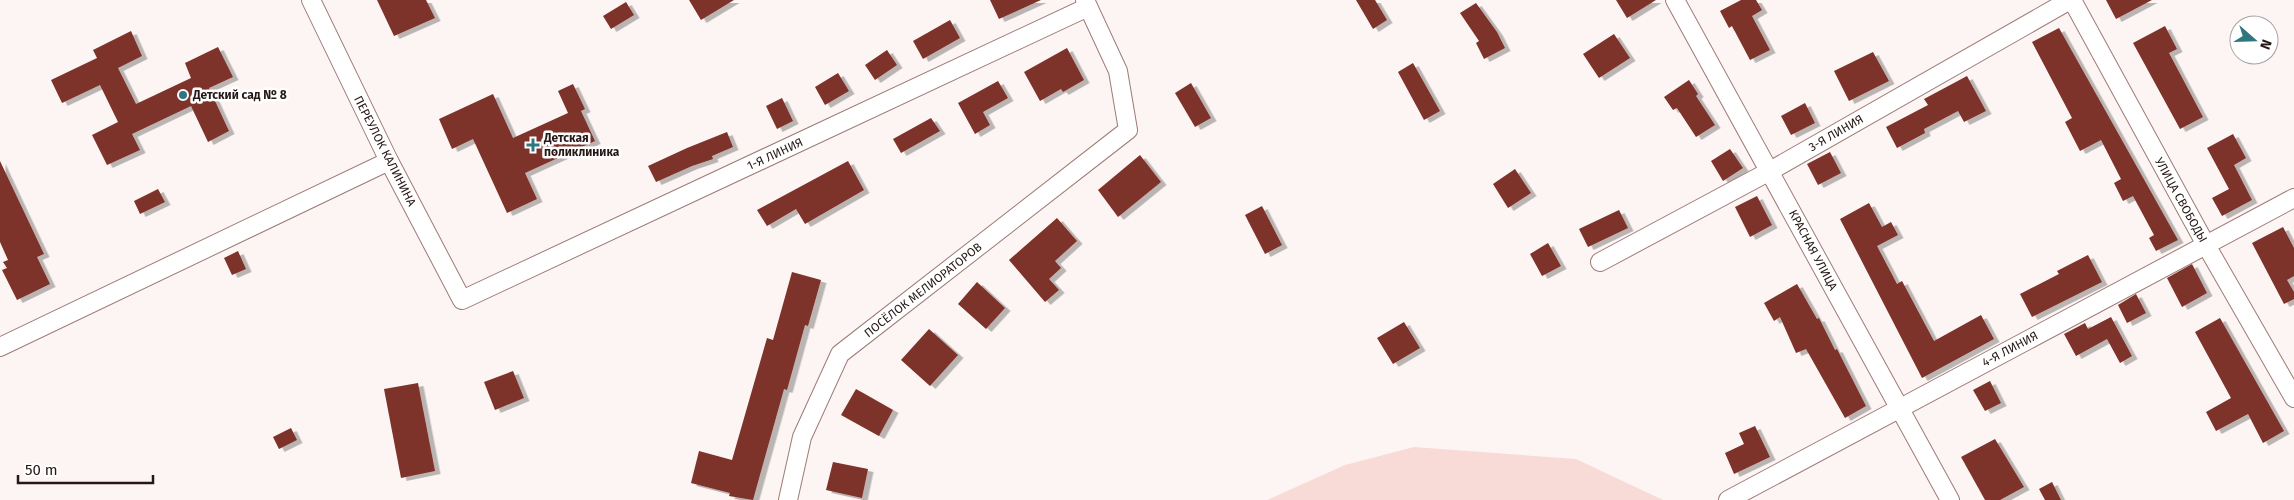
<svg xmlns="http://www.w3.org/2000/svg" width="2294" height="500" font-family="'Fira Sans',sans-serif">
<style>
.green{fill:#f8dbd6}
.building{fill:#7d3129;filter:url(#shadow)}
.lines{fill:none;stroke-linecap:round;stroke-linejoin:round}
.street-casing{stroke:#9d7b75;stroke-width:20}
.street{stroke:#fff;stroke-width:18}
.poi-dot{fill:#2e7680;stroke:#fff;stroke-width:2}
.labels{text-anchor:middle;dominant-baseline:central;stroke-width:5;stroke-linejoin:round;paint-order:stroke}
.poi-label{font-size:12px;font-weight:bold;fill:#251816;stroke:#fff;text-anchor:start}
.street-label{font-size:12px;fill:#251816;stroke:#fff}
</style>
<defs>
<filter id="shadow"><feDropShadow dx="5.5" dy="3" stdDeviation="0" flood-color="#0004"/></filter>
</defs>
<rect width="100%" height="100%" fill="#fdf5f4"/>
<!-- green -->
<polygon class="green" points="1414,447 1576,459 1663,500 1267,500 1345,465"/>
<!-- building -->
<g class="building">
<polygon points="377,0 426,0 435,18 394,36"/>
<polygon points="689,0 734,0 701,20"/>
<polygon points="990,0 1041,0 999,19"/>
<polygon points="1356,0 1375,0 1387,20 1373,29"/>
<polygon points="1616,0 1656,0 1627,18"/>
<polygon points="1741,0 1756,0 1762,10 1752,16 1770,50 1750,60 1732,26 1729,28 1720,11"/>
<polygon points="2106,0 2152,0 2116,19"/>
<polygon points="626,2 634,15 611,29 603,16"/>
<polygon points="1476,3 1497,32 1505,48 1484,59 1476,43 1479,41 1460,13"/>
<polygon points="950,20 960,38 923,59 913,41"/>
<polygon points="2165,26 2177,49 2169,53 2203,117 2180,129 2133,43"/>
<polygon points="2059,28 2178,240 2156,251 2149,238 2154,235 2133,196 2123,201 2114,183 2121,179 2101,140 2080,151 2065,122 2072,118 2032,42"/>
<polygon points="131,31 142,56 118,68 136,104 191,78 185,63 218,47 233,77 209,88 229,131 208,142 191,106 132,134 140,150 107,165 92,135 118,122 100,85 62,103 51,80 97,58 93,50"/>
<polygon points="1614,34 1630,58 1599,78 1583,54"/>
<polygon points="1067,48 1084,80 1063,92 1061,89 1040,101 1024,72"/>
<polygon points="887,50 897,65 875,80 865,65"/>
<polygon points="1873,52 1889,81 1849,101 1834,71"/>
<polygon points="1413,63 1440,111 1424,120 1398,72"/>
<polygon points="838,73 849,91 825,105 815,87"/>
<polygon points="1967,76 1986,111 1964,122 1958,111 1924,129 1925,133 1897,148 1886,127 1928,105 1924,99"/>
<polygon points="1689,80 1698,94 1696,96 1715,125 1696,137 1677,108 1673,110 1664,97"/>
<polygon points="998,81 1008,98 983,112 990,125 975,134 958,103"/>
<polygon points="1191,83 1211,118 1195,127 1175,93"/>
<polygon points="573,84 585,109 581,111 595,141 525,173 537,199 507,213 473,139 452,149 439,119 493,94 513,138 568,113 558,91"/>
<polygon points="782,98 793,121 777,129 766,106"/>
<polygon points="1805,103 1815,123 1791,135 1781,116"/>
<polygon points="931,118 940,131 901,153 893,139"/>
<polygon points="727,132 733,147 712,156 713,159 692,166 656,182 648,166 687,148"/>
<polygon points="2233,134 2246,158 2234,165 2252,200 2222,216 2212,198 2229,189 2207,148"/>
<polygon points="1730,149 1743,168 1723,181 1711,161"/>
<polygon points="1830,152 1841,173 1818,185 1807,164"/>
<polygon points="1140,155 1161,182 1118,217 1098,190"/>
<polygon points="0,161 44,254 37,257 50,284 17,300 2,270 7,268 3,262 8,260 0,242"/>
<polygon points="848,161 864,190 805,224 796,209 767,226 757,210"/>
<polygon points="1515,169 1531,193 1508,208 1493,184"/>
<polygon points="158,189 165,202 140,214 134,201"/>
<polygon points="1757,196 1772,225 1750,237 1735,207"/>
<polygon points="1869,203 1882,227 1891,222 1898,235 1877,246 1897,284 1902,281 1934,341 1981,315 1994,339 1922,378 1840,219"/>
<polygon points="1262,206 1282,245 1265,254 1245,215"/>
<polygon points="1619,210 1628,228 1588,247 1579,229"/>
<polygon points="1057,218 1077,241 1055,261 1061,268 1049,279 1059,290 1045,302 1009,260"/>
<polygon points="2283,227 2294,248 2294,276 2287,280 2294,292 2294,299 2284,304 2252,243"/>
<polygon points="1548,243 1561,266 1542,276 1530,254"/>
<polygon points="238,251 246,269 232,275 224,258"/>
<polygon points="2088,255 2102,282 2032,317 2020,294 2059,274 2057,271"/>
<polygon points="2192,264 2207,293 2182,307 2167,278"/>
<polygon points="792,272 821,280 808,326 805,325 787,390 784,389 753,500 729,496 730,493 691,483 699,451 732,460 767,338 773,340"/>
<polygon points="977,282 1005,308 986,329 958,304"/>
<polygon points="1797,284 1817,319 1819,318 1835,350 1837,349 1866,406 1845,418 1806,349 1796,353 1780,317 1774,321 1764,303"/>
<polygon points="2136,294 2146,313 2127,323 2118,305"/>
<polygon points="2111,317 2132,356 2120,363 2107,339 2076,356 2064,334 2085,323 2088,329"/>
<polygon points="2220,318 2284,431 2263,443 2248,414 2216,431 2206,412 2231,398 2195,332"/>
<polygon points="1404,322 1420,348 1393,364 1377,338"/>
<polygon points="929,329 958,355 930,386 901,360"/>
<polygon points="513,371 524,398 495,410 484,382"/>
<polygon points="1990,381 2001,403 1985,411 1973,390"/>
<polygon points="418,383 435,471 401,478 384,389"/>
<polygon points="856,389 893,410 879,436 841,415"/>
<polygon points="1755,426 1770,457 1734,474 1725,453 1744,444 1739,433"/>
<polygon points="291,428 297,440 279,449 273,437"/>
<polygon points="1995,439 2024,487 2000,500 1985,500 1961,457"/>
<polygon points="833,462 868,469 862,498 826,490"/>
<polygon points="2052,482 2061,500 2045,500 2039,489"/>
</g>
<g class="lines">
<defs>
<g id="street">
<polyline points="311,0 389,161 462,300 1088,7"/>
<polyline points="1675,0 1950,500"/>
<polyline points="2072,0 2206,245 2294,398"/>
<polyline points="1600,262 1770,171 2070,0"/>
<polyline points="0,347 389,161"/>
<polyline points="788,500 802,437 840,354 1128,130 1118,71 1085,0"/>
<polyline points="1728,500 2294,198"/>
</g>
</defs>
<!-- street casing -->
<use href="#street" class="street-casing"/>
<!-- street -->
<use href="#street" class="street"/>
</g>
<!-- markers -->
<g class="poi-dot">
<circle cx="183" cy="95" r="5"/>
<path d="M530.5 137.5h5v5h5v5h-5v5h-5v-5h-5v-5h5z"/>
</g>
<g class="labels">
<!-- poi labels -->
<g class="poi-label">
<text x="193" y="95">Детский сад № 8</text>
<text x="544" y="138">Детская<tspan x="544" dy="14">поликлиника</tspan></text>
</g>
<!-- street labels -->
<g class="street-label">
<text transform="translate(1836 133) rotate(-30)">3-Я ЛИНИЯ</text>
<text transform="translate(385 151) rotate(63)">ПЕРЕУЛОК КАЛИНИНА</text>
<text transform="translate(775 154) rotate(-25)">1-Я ЛИНИЯ</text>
<text transform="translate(2181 200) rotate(61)">УЛИЦА СВОБОДЫ</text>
<text transform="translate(1813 250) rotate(62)">КРАСНАЯ УЛИЦА</text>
<text transform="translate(923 290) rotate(-38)">ПОСЁЛОК МЕЛИОРАТОРОВ</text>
<text transform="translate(2010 349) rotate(-28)">4-Я ЛИНИЯ</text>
</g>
</g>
<!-- north arrow -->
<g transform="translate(2254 40) rotate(110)"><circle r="24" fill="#ffffff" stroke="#a8a3a2"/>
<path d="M0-4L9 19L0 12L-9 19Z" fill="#2e7680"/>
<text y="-8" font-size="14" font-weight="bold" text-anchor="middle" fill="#251816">N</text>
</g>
<!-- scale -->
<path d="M18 475v8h135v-8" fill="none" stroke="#251816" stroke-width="2.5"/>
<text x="25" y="475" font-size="15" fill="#251816" stroke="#ffffff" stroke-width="4" paint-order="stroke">50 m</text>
</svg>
